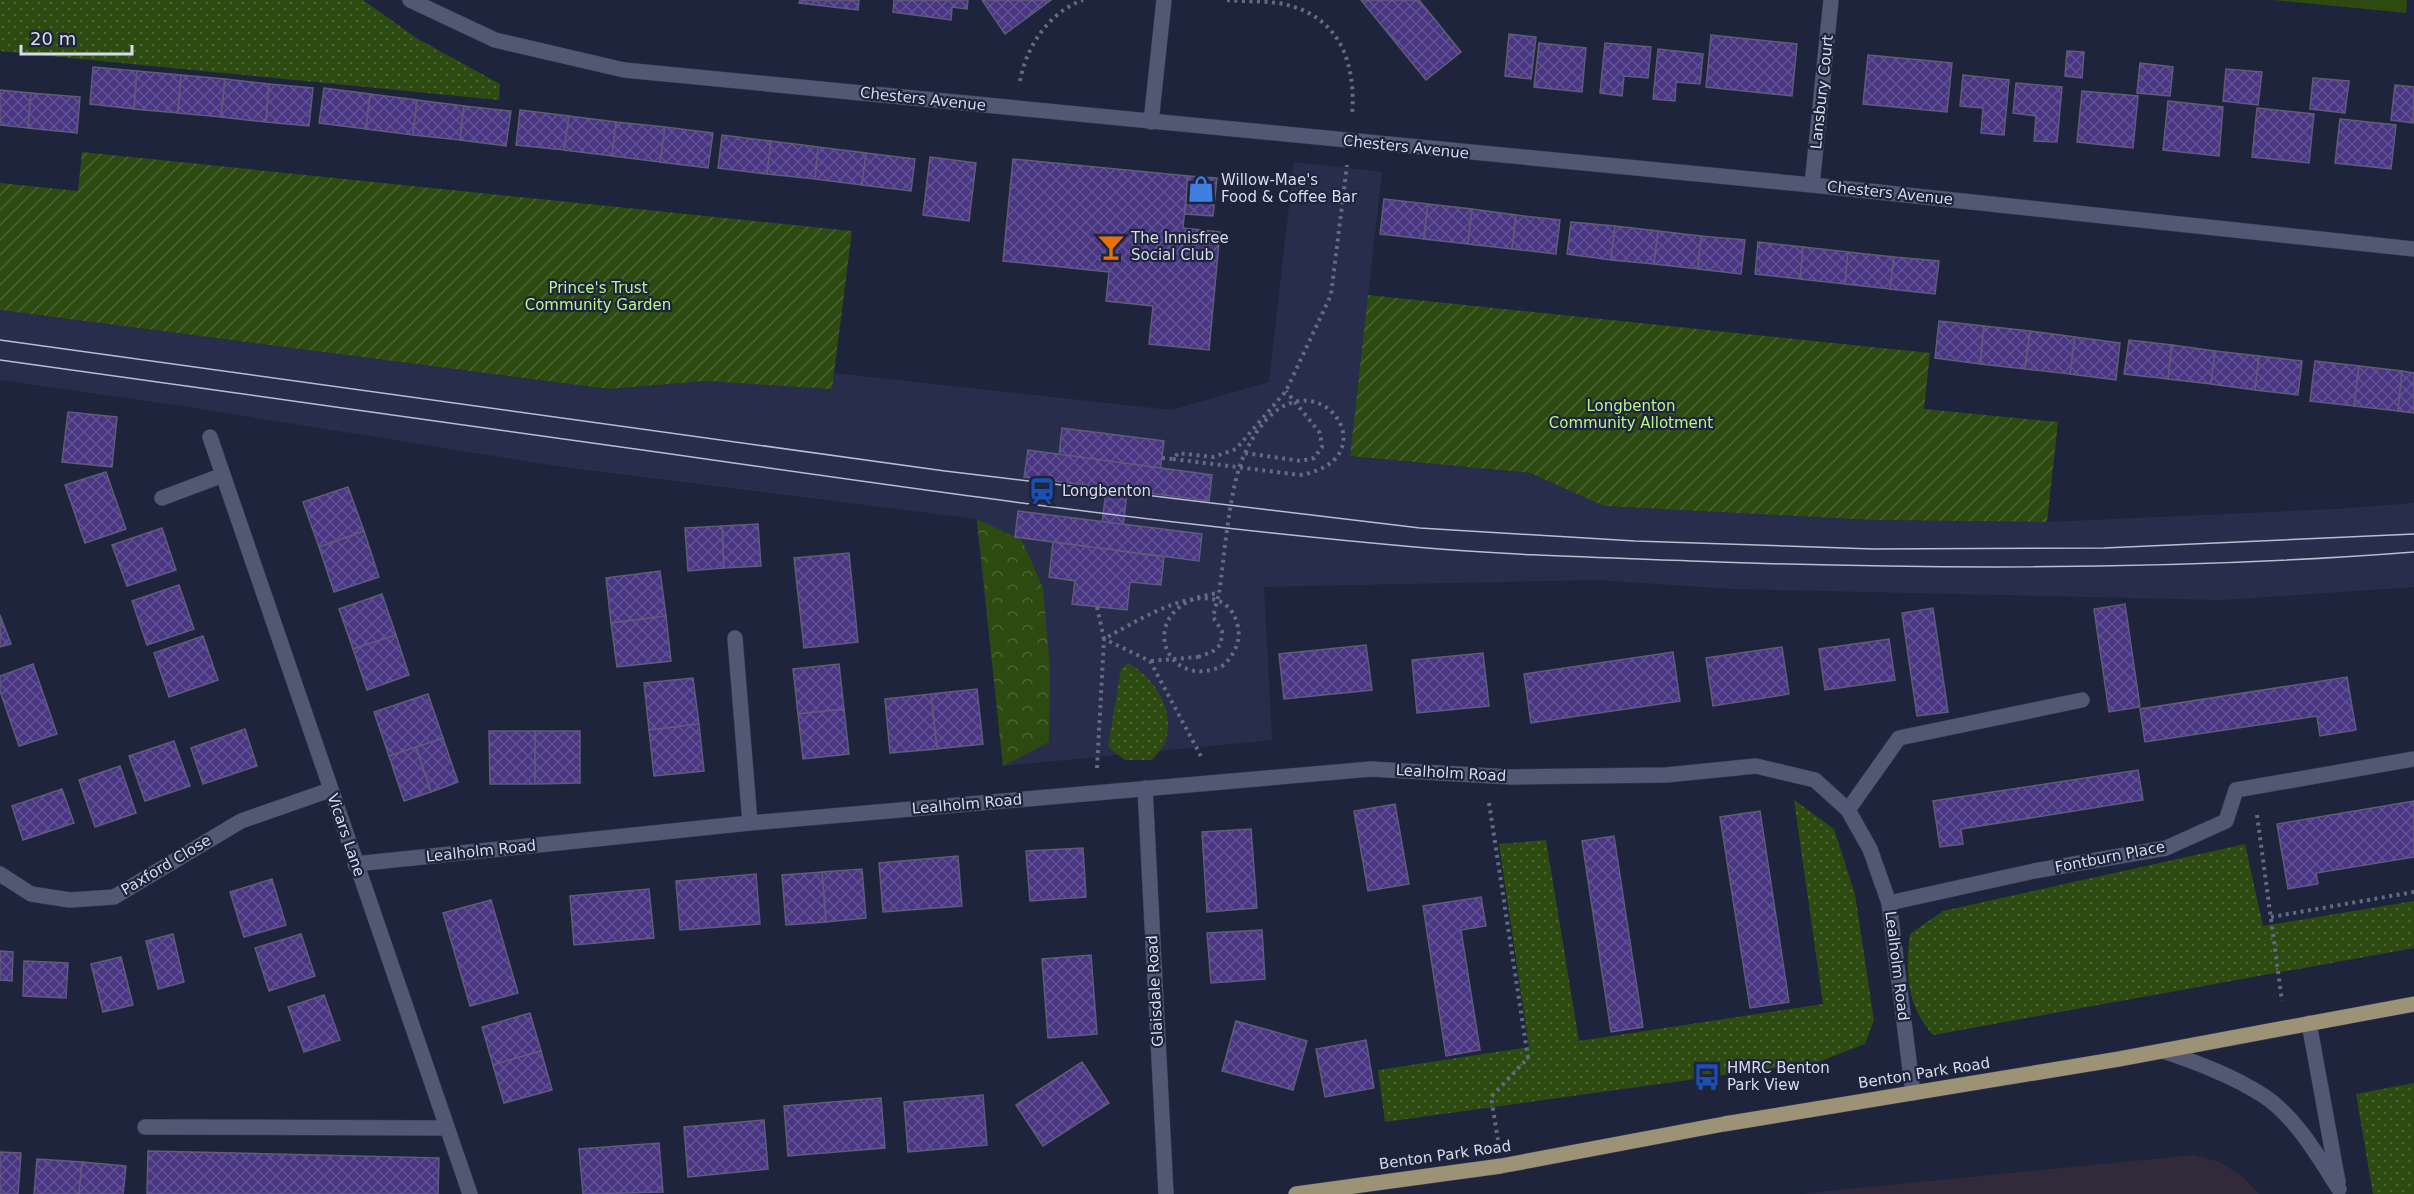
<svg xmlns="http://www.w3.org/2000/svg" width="2414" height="1194" font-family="'DejaVu Sans',sans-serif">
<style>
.commercial{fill:#312a3a}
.built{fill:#272d4b}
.grass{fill:url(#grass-dots)}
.forest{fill:url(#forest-crowns)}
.garden{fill:url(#garden-furrows)}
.pitch{fill:#2d4b11}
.building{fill:url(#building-cross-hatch);stroke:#5f5b78;stroke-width:1.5}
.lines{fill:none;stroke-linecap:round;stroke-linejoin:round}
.service-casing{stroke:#3a3e53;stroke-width:16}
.minor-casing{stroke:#3a3e53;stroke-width:16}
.primary-casing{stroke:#3a3e53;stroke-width:16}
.path{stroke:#656a80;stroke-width:4;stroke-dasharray:3 4.5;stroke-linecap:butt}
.service{stroke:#515874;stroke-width:15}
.minor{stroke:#515874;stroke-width:15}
.primary{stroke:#9c9275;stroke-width:15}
.tram{stroke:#b9bdcf;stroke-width:1.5}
.path-bridge{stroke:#656a80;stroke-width:4;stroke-dasharray:3 4.5;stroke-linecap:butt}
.labels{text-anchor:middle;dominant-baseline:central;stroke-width:4.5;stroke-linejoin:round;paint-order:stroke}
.street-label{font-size:15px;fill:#d7dbec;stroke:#1f243d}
.poi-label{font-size:15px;fill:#d7dbec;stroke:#1f243d;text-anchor:start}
.park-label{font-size:15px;fill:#b8f688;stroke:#1f243d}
</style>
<defs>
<pattern id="grass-dots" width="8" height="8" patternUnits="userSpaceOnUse" patternTransform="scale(1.5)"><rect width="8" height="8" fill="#2d4b11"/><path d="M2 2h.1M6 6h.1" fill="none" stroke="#4b6434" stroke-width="1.8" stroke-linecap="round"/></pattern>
<pattern id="forest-crowns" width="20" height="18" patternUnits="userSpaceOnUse" patternTransform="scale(1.5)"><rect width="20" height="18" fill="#2d4b11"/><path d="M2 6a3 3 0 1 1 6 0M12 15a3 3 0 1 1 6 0" fill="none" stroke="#4b6434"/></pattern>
<pattern id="garden-furrows" width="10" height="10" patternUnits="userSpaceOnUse" patternTransform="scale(1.5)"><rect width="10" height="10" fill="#2d4b11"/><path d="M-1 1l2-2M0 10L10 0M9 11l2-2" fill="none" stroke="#4b6434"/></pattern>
<pattern id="building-cross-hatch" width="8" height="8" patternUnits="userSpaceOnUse" patternTransform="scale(1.5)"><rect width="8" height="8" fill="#483682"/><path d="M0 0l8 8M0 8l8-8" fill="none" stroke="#625294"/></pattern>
</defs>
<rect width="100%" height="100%" fill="#1f243d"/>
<!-- commercial -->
<polygon class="commercial" points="2194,1155 2220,1162 2243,1177 2259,1194 1798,1194"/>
<!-- built -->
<polygon class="built" points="1294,162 1382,172 1350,456 1530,473 1604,506 1873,520 2047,522 2336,509 2414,503 2414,587 2222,600 1733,589 1597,580 1264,587 1272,740 1003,766 976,519 556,466 182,406 0,380 0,310 609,389 705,381 832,388 834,373 1171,410 1269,382"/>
<!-- grass -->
<g class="grass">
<polygon points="0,0 363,0 418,39 500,84 499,100 0,51"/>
<path d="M1128,663C1154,678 1175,708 1166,740C1164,747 1157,754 1152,760H1125L1108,747L1121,669Z"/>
<polygon points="1794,800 1834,829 1855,894 1874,1020 1865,1044 1818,1062 1385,1122 1378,1070 1529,1047 1499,844 1546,840 1579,1041 1823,1004"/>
<path d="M2245,844L2263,926L2414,901V948L1933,1035C1906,1005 1905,972 1910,934L1943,911Z"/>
<polygon points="2414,1083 2414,1194 2373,1194 2356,1094"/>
</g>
<!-- forest -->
<polygon class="forest" points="977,519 1022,540 1043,588 1050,668 1049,742 1003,766"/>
<!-- garden -->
<g class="garden">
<polygon points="82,152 852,231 832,389 705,381 609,389 0,310 0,183 78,191"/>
<polygon points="1368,295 1930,353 1924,409 2058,422 2047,522 1873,520 1604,506 1530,473 1350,456"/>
</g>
<!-- pitch -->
<polygon class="pitch" points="2273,0 2407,0 2406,13"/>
<!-- building -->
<g class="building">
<polygon points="800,0 859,0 858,10 799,3"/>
<polygon points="894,0 968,0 967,9 952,7 951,20 893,12"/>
<polygon points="982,0 1051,0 1005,34"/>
<polygon points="1361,0 1419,0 1461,52 1426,80"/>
<polygon points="1509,34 1536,37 1531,79 1505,76"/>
<polygon points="1711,35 1797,44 1792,96 1706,87"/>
<polygon points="1539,43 1586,48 1582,92 1534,87"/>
<polygon points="1605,43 1651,47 1648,78 1624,76 1622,96 1600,93"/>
<polygon points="1658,49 1703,54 1700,84 1676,82 1675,101 1653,99"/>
<polygon points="2067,51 2084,52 2082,78 2065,76"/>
<polygon points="1868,55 1952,63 1947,112 1863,104"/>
<polygon points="2140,63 2173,67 2170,96 2137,93"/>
<polygon points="93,67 137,71 134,109 90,104"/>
<polygon points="2226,69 2262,72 2258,105 2223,101"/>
<polygon points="137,71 181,75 178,113 134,109"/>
<polygon points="181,75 225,79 221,117 178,113"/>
<polygon points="1963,75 2009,80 2004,135 1981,133 1983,108 1960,106"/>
<polygon points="2313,78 2349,81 2345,113 2310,109"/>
<polygon points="225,79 269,84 266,122 221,117"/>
<polygon points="2016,83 2062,87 2057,142 2034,141 2036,116 2013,113"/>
<polygon points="269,84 313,88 309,126 266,122"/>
<polygon points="2395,85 2414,87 2413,123 2391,120"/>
<polygon points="324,88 370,94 366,129 319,123"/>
<polygon points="0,90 31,93 28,128 0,125"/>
<polygon points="2082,91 2138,96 2133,148 2077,142"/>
<polygon points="31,93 80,97 77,133 28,128"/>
<polygon points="370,94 417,100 413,135 366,129"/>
<polygon points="417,100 464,106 460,140 413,135"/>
<polygon points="2168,101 2223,107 2219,156 2163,150"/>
<polygon points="464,106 511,111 506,146 460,140"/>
<polygon points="2257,108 2314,114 2309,163 2252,157"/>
<polygon points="520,110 569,116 564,150 516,145"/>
<polygon points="569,116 616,122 612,156 564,150"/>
<polygon points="2340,119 2396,125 2391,169 2335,163"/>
<polygon points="616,122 665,127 660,162 612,156"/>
<polygon points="665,127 713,133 708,168 660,162"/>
<polygon points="722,135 771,141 767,174 718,168"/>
<polygon points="771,141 818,147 815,179 767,174"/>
<polygon points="818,147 866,153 862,185 815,179"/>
<polygon points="866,153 915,159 911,191 862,185"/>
<polygon points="930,157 976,163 969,221 923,215"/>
<polygon points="1013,159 1188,176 1183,228 1220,232 1209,350 1149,344 1153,306 1106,301 1109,272 1003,261"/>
<polygon points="1188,176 1217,178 1213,216 1185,214"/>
<polygon points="1384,199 1428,204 1424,239 1380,234"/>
<polygon points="1428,204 1472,209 1468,244 1424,239"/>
<polygon points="1472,209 1516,215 1512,249 1468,244"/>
<polygon points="1516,215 1560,220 1556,254 1512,249"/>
<polygon points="1571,222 1615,226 1611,260 1567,254"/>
<polygon points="1615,226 1658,231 1654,264 1611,260"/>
<polygon points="1658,231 1701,236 1698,269 1654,264"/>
<polygon points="1701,236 1745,240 1741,274 1698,269"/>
<polygon points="1758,242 1803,247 1800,279 1755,274"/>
<polygon points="1803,247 1848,252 1845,284 1800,279"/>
<polygon points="1848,252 1894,257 1890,289 1845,284"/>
<polygon points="1894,257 1939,261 1935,294 1890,289"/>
<polygon points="1939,321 1984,326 1980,364 1935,358"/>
<polygon points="1984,326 2030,331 2025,369 1980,364"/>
<polygon points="2030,331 2075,337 2070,374 2025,369"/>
<polygon points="2075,337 2120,343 2116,380 2070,374"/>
<polygon points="2129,340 2172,345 2168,379 2124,374"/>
<polygon points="2172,345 2215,351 2211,384 2168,379"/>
<polygon points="2215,351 2259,356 2255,390 2211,384"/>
<polygon points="2259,356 2302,361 2298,395 2255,390"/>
<polygon points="2315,361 2359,366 2354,406 2310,401"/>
<polygon points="2359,366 2402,371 2398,411 2354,406"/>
<polygon points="2402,371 2414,373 2414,413 2398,411"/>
<polygon points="68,412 117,417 112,467 62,462"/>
<polygon points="1062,428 1164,441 1159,481 1129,477 1120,551 1164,557 1161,585 1130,582 1127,610 1072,604 1075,581 1049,577 1053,542 1099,548 1108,475 1080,472 1082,457 1059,455"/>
<polygon points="1028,450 1212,475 1209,501 1024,477"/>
<polygon points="106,472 126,529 85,543 65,485"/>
<polygon points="348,487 364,531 319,547 303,502"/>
<polygon points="1018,511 1202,534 1199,561 1015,537"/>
<polygon points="758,524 761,566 724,568 722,526"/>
<polygon points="722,526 724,568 688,571 685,528"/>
<polygon points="162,528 176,570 127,586 112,545"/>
<polygon points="364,531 379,577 334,592 319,547"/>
<polygon points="849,553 858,642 804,648 794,558"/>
<polygon points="660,571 666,616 611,623 606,578"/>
<polygon points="179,585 194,629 147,645 132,601"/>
<polygon points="382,594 396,635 353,649 339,609"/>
<polygon points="2125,604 2140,707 2109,712 2094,609"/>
<polygon points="1933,608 1948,712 1917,716 1902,613"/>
<polygon points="0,615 11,644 0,647"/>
<polygon points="666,616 671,661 617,667 611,623"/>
<polygon points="396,635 409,675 367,690 353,649"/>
<polygon points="203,636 218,680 169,697 154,653"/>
<polygon points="1889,639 1895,680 1825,690 1819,649"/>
<polygon points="1366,645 1372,690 1284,699 1279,654"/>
<polygon points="1782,647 1789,694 1713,706 1706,658"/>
<polygon points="1673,652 1680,701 1531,723 1524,674"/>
<polygon points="1483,653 1489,706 1417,713 1412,660"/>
<polygon points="33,664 57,734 19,746 0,691 0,676"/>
<polygon points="839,664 844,709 798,714 793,669"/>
<polygon points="2347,677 2356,730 2320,736 2317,716 2145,742 2140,709"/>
<polygon points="693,678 699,724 649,730 644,683"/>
<polygon points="977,689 983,744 937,749 931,694"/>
<polygon points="428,694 443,738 389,756 374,712"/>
<polygon points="931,694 937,749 890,753 885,699"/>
<polygon points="844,709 849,754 803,759 798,714"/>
<polygon points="699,724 704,771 654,776 649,730"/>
<polygon points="245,729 257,766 203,784 191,748"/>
<polygon points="489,731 535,731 535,784 490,784"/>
<polygon points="535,731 580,731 580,783 535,784"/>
<polygon points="443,738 458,782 431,792 416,747"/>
<polygon points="174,741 190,786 145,801 129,756"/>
<polygon points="416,747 431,792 404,801 389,756"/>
<polygon points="120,766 136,813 95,827 79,780"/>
<polygon points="2138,770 2143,800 1961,829 1963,844 1940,847 1933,801"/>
<polygon points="62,789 74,823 23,840 12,806"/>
<polygon points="2414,801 2414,857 2316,873 2318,884 2288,889 2277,824"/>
<polygon points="1395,804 1409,884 1368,891 1354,811"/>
<polygon points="1760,811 1789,1002 1750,1008 1720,817"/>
<polygon points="1251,829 1257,908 1207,912 1202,832"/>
<polygon points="1614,836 1643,1027 1611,1032 1582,841"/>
<polygon points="1083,848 1086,897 1030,901 1026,851"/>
<polygon points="958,856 962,906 883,912 879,863"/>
<polygon points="862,869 866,918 826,922 822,872"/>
<polygon points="822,872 826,922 786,925 782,875"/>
<polygon points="756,874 760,924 680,930 676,881"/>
<polygon points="272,879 286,925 244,937 230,892"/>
<polygon points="649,889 654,938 574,945 570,896"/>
<polygon points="1481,897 1486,926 1461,930 1480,1050 1446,1056 1423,906"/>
<polygon points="491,900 518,993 470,1006 443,913"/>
<polygon points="1262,930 1265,979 1211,983 1207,933"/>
<polygon points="173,934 184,982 158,989 146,941"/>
<polygon points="301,934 315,976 269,991 255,948"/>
<polygon points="0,951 13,952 12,981 0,980"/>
<polygon points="1091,955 1097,1034 1048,1038 1042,959"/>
<polygon points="121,957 133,1005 103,1012 91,964"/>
<polygon points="24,961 68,963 66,998 23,996"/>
<polygon points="324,995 340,1040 304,1052 288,1007"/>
<polygon points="530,1013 541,1051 493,1065 482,1027"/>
<polygon points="1236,1021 1307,1041 1293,1090 1222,1071"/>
<polygon points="1366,1040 1374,1088 1325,1097 1316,1049"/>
<polygon points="541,1051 552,1090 504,1103 493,1065"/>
<polygon points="1082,1062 1109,1103 1043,1146 1016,1105"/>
<polygon points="983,1095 987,1145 908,1152 904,1102"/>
<polygon points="881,1098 885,1148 788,1156 784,1106"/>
<polygon points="764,1120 768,1169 688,1177 684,1127"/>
<polygon points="659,1143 663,1192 583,1194 579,1149"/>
<polygon points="148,1151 439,1158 438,1194 147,1194"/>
<polygon points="0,1152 21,1153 18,1194 0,1194"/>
<polygon points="37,1159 82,1162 79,1194 34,1194"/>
<polygon points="82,1162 126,1166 123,1194 79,1194"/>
</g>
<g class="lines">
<defs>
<g id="service">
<polyline points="1848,810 1899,738 2082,700"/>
<polyline points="145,1127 446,1128"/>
</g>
<g id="minor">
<polyline points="410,0 495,40 624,70 1812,185 2414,249"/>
<polyline points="1151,122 1164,0"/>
<polyline points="1812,185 1831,0"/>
<polyline points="210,437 470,1194"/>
<polyline points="162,498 223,475"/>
<polyline points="735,638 750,823"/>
<polyline points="1145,788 1166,1194"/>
<polyline points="355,864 750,823 1371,769 1511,777 1666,775 1756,766 1815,780 1848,810 1870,849 1889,903 1913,1093"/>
<polyline points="0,874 31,894 70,900 114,897 241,821 330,790"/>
<polyline points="1889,903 2034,871 2166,848 2226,821 2236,790 2414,759"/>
<polyline points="2309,1023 2338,1182"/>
<path d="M2163,1051C2198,1063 2233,1076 2264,1096C2296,1117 2319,1158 2339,1189"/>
</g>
<polyline id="primary" points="1296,1194 1501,1166 1724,1124 2119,1059 2414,1004"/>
</defs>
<!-- service casing -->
<use href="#service" class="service-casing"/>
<!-- minor casing -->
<use href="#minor" class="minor-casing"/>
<!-- primary casing -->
<use href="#primary" class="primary-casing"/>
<!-- path -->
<g class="path">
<path d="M1227,0C1247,2 1272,0 1291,6C1343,21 1356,68 1352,116"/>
<path d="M1020,81C1026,47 1049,12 1083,0"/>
<polyline points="1245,453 1301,461 1314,458 1322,447 1320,433 1286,391"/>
<polyline points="1162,458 1173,459 1178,453 1213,457 1236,449 1286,391 1331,295 1347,165"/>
<polyline points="1173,459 1300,475"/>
<path d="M1097,607L1104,639C1134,623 1220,566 1237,623C1242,640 1235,653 1224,665"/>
<polyline points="1151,661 1198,657"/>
<polyline points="1097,768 1104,639 1150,661 1202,758"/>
<polyline points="1489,803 1528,1058 1491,1097 1498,1140"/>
<polyline points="2257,815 2282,1001"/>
<polyline points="2271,917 2414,892"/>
</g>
<!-- service -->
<use href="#service" class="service"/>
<!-- minor -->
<use href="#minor" class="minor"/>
<!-- primary -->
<use href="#primary" class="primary"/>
<!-- tram -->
<g class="tram">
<polyline points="0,340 945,471 1420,528 1635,541 1873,549 2104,548 2414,534"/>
<path d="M0,360C221,391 443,422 664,453C914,489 1164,525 1415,547C1516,556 1618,558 1719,562C1951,570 2183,570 2414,552"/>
</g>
<!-- path-bridge -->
<g class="path-bridge">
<polyline points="1198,657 1212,652 1221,644 1222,631 1213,617 1219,593"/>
<path d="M1224,665C1164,696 1129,603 1219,593C1225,554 1229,486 1245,453C1302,331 1401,458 1300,475"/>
</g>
</g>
<!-- icons -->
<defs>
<symbol id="shop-bare" viewBox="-9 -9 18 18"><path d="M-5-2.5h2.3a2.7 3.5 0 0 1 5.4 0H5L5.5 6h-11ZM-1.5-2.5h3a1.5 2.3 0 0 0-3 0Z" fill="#3f7fe0" stroke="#1f243d" stroke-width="2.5" paint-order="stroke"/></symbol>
<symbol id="bar-bare" viewBox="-9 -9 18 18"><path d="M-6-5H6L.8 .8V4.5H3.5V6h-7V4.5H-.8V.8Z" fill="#e8710a" stroke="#1f243d" stroke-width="2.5" paint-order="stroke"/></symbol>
<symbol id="station-bare" viewBox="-9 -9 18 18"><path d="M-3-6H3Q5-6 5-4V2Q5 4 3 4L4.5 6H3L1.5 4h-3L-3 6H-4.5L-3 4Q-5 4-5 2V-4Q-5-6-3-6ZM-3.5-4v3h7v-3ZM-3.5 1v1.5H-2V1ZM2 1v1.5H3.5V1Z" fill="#1a4fb4" stroke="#1f243d" stroke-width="2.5" paint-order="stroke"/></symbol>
<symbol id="bus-bare" viewBox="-9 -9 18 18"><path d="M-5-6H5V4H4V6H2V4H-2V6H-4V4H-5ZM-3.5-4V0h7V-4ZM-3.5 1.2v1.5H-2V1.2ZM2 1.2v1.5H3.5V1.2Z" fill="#1a4fb4" stroke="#1f243d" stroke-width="2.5" paint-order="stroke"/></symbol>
</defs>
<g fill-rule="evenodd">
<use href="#shop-bare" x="1182" y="170" width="38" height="38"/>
<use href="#bar-bare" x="1092" y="228" width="38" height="38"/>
<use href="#station-bare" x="1023" y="472" width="38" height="38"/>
<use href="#bus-bare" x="1688" y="1058" width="38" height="38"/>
</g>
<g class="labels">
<!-- street labels -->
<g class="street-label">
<text transform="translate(1822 92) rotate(-84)">Lansbury Court</text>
<text transform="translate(923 99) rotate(6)">Chesters Avenue</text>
<text transform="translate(1406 147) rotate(6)">Chesters Avenue</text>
<text transform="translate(1890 193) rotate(6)">Chesters Avenue</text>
<text transform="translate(1451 773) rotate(3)">Lealholm Road</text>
<text transform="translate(967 804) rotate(-5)">Lealholm Road</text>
<text transform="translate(346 835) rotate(71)">Vicars Lane</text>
<text transform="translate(481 851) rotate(-6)">Lealholm Road</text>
<text transform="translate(2110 857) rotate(-11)">Fontburn Place</text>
<text transform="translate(166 865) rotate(-31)">Paxford Close</text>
<text transform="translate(1897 966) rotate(83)">Lealholm Road</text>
<text transform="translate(1155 991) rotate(-93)">Glaisdale Road</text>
<text transform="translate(1924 1073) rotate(-9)">Benton Park Road</text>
<text transform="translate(1445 1155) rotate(-8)">Benton Park Road</text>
</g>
<!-- poi labels -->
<g class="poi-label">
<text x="1221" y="180">Willow-Mae's<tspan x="1221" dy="17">Food &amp; Coffee Bar</tspan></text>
<text x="1131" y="238">The Innisfree<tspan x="1131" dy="17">Social Club</tspan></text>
<text x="1062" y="491">Longbenton</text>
<text x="1727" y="1068">HMRC Benton<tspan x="1727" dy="17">Park View</tspan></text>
</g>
<!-- park labels -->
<g class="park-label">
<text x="598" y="288">Prince's Trust<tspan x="598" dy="17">Community Garden</tspan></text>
<text x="1631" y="406">Longbenton<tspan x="1631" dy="17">Community Allotment</tspan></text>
</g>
</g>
<!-- scale -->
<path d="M21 45v9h111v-9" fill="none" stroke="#d7dbec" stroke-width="3"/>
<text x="30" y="45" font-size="18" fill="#d7dbec" stroke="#1f243d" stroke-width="4.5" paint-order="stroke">20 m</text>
</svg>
